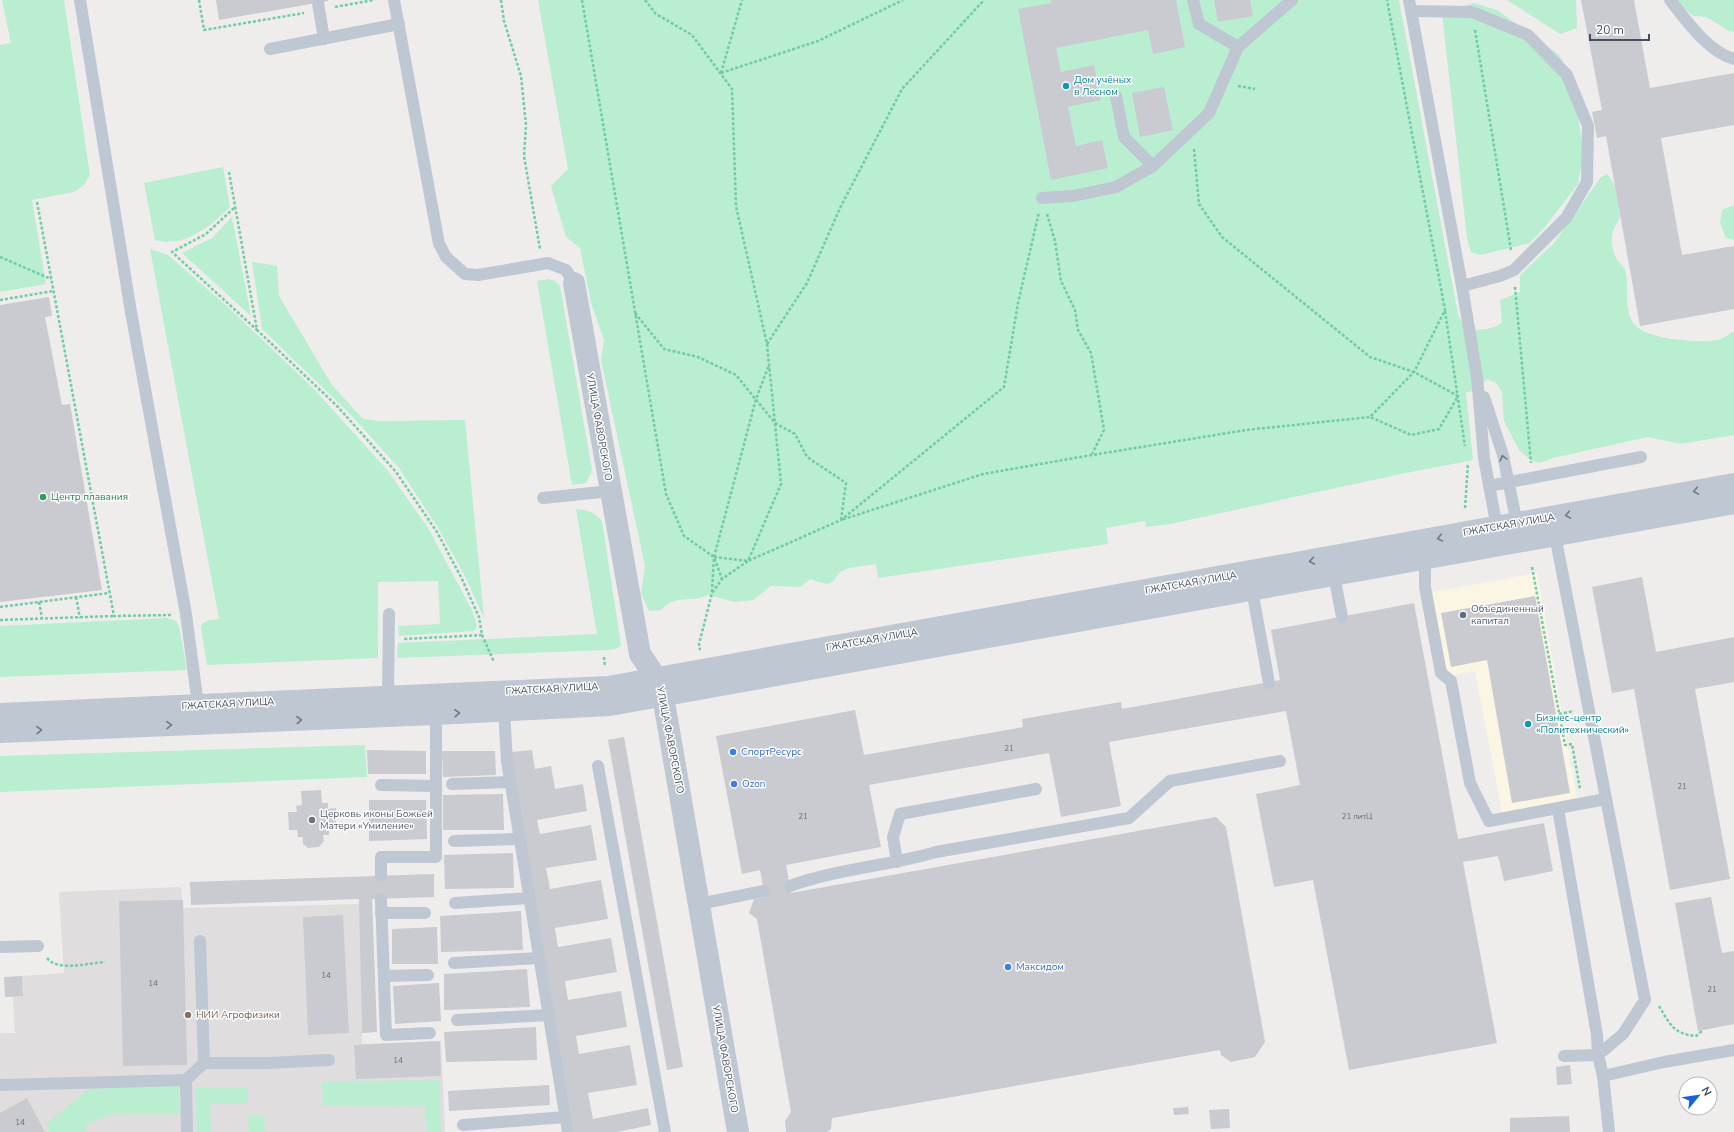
<svg xmlns="http://www.w3.org/2000/svg" width="1734" height="1132" font-family="'Nunito Sans',sans-serif">
<style>
.commercial{fill:#fbf6e4}
.education{fill:#e0ddde}
.green{fill:#b9eed1}
.building{fill:#c9cbd1}
.lines{fill:none;stroke-linecap:round;stroke-linejoin:round}
.path{stroke:#71cca6;stroke-width:2.5;stroke-dasharray:3 2;stroke-linecap:butt}
.service{stroke:#bfc7d2;stroke-width:12}
.minor{stroke:#bfc7d2;stroke-width:22}
.oneway{stroke:#707884}
.culture-dot{fill:#0f9aa8;stroke:#fff;stroke-width:1.5}
.leisure-dot{fill:#2e9e5b;stroke:#fff;stroke-width:1.5}
.service-dot{fill:#5c6f8a;stroke:#fff;stroke-width:1.5}
.shop-dot{fill:#3f7fe0;stroke:#fff;stroke-width:1.5}
.worship-dot{fill:#6b7280;stroke:#fff;stroke-width:1.5}
.education-dot{fill:#8d6e63;stroke:#fff;stroke-width:1.5}
.labels{text-anchor:middle;dominant-baseline:central;stroke-width:3;stroke-linejoin:round;paint-order:stroke}
.number-label{font-size:8px;fill:#666d78}
.culture-label{font-size:10px;fill:#0d838f;stroke:#fff;text-anchor:start}
.street-label{font-size:10px;fill:#454e5a;stroke:#fff}
.leisure-label{font-size:10px;fill:#27864d;stroke:#fff;text-anchor:start}
.service-label{font-size:10px;fill:#4e5e75;stroke:#fff;text-anchor:start}
.shop-label{font-size:10px;fill:#366cbe;stroke:#fff;text-anchor:start}
.worship-label{font-size:10px;fill:#5b616d;stroke:#fff;text-anchor:start}
.education-label{font-size:10px;fill:#785e54;stroke:#fff;text-anchor:start}
</style>
<rect width="100%" height="100%" fill="#efecec"/>
<!-- commercial -->
<polygon class="commercial" points="1537,573 1577,798 1502,812 1475,671 1444,677 1428,593"/>
<!-- education -->
<polygon class="education" points="181,887 183,908 360,904 362,1044 441,1041 445,1132 0,1132 0,1033 15,1033 13,996 23,996 22,976 64,973 59,892"/>
<!-- green -->
<g class="green">
<polygon points="2,0 64,0 90,175 84,185 74,192 32,200 46,284 0,292 0,45 11,43"/>
<path d="M538,0H1399L1458,314L1465,330C1478,329 1491,331 1502,323L1500,300L1520,292V275L1554,243L1601,177L1607,174C1618,184 1618,204 1620,218C1611,231 1609,243 1616,258C1618,262 1624,266 1625,270C1630,286 1623,310 1634,324C1646,340 1699,343 1718,340C1723,339 1729,334 1734,331V435L1680,444L1648,437L1553,458L1539,463L1531,460L1519,450L1504,421L1502,392L1496,383L1487,379C1481,387 1476,392 1466,392L1473,460L1401,474L1170,524L1146,527L1145,521L1106,528L1108,544L878,578L876,564C866,566 856,566 847,569C830,574 840,592 811,579L800,587L771,586L753,600L735,602L708,595C691,603 675,594 661,610L649,611L641,594L645,566L601,360L604,340L591,303L580,248L566,237L551,186L568,169Z"/>
<polygon points="1507,0 1576,0 1577,28 1560,34"/>
<polygon points="1678,0 1734,0 1734,32 1729,31 1706,17 1693,16 1678,3"/>
<polygon points="1474,3 1497,10 1559,55 1571,77 1584,152 1578,184 1545,227 1530,243 1481,255 1471,252 1467,238 1442,13"/>
<path d="M223,167L230,207C210,227 184,248 155,240L144,183Z"/>
<polygon points="1734,205 1734,240 1726,238 1720,222 1722,210"/>
<polygon points="232,217 251,316 182,253 212,238"/>
<polygon points="150,249 168,255 229,308 313,388 388,471 428,528 473,612 477,626 474,631 399,636 398,626 440,624 438,581 378,582 378,658 207,665 201,628 202,624 209,620 219,619"/>
<polygon points="252,262 277,266 279,296 332,385 363,419 378,421 465,420 484,618 466,578 438,528 399,468 351,415 262,329"/>
<polygon points="548,279 555,281 560,286 592,470 586,483 572,485 537,281"/>
<path d="M576,509C588,510 594,512 602,521L621,645L616,649L608,650L397,658L398,643L597,634Z"/>
<polygon points="167,618 176,621 179,626 187,670 0,677 0,626"/>
<polygon points="365,745 367,777 0,792 0,756"/>
<polygon points="439,1080 441,1132 427,1132 425,1105 323,1106 322,1082"/>
<polygon points="179,1085 179,1114 113,1113 85,1125 87,1132 50,1132 46,1124 89,1089"/>
<polygon points="247,1087 248,1103 210,1104 211,1132 197,1132 195,1088"/>
<polygon points="248,1115 264,1115 265,1132 249,1132"/>
</g>
<!-- building -->
<g class="building">
<polygon points="216,0 328,0 328,1 219,20"/>
<polygon points="1051,0 1176,0 1185,47 1153,54 1148,30 1056,48 1061,72 1094,65 1101,100 1068,107 1076,146 1102,140 1108,168 1051,180 1018,9 1052,3"/>
<polygon points="1214,0 1250,0 1253,16 1218,22"/>
<polygon points="1581,0 1634,0 1650,88 1734,73 1734,125 1661,138 1682,255 1734,246 1734,309 1640,326 1606,136 1597,138 1592,112 1602,110"/>
<polygon points="1164,87 1173,130 1140,137 1132,93"/>
<polygon points="49,297 52,316 45,317 62,405 70,404 102,590 0,602 0,305"/>
<polygon points="1642,577 1656,652 1734,637 1734,682 1695,689 1730,879 1670,890 1634,689 1612,693 1592,587"/>
<polygon points="1535,596 1570,793 1512,803 1487,660 1451,667 1441,613"/>
<polygon points="1414,603 1458,839 1544,823 1553,871 1504,881 1498,856 1463,862 1497,1043 1349,1070 1313,880 1274,887 1256,794 1300,785 1286,711 1109,742 1121,806 1061,817 1049,753 869,785 881,847 786,865 791,893 1216,817 1226,827 1265,1042 1255,1057 1231,1062 1221,1055 1220,1050 832,1118 831,1129 827,1132 786,1132 785,1121 791,1112 757,919 749,913 754,899 765,897 764,891 760,870 742,874 716,736 855,710 864,755 1023,727 1022,719 1121,702 1122,709 1280,680 1271,630"/>
<polygon points="624,737 683,1067 667,1070 608,740"/>
<polygon points="367,750 426,751 426,774 368,774"/>
<polygon points="532,750 535,769 551,766 555,789 583,784 587,811 537,820 540,834 591,825 597,860 546,868 550,889 601,880 608,919 555,928 558,947 611,938 617,972 565,981 568,1000 621,991 627,1027 576,1036 579,1054 630,1045 637,1085 588,1093 593,1119 648,1108 651,1125 617,1132 574,1132 511,752"/>
<polygon points="442,751 495,751 496,775 443,777"/>
<polygon points="321,790 322,803 328,803 328,809 336,808 336,827 329,828 329,835 323,835 324,841 319,847 308,848 303,844 303,837 298,837 297,830 289,830 288,812 297,812 296,806 302,805 301,791"/>
<polygon points="503,794 504,830 443,830 443,795"/>
<polygon points="369,800 426,800 427,839 369,841"/>
<polygon points="513,853 514,888 445,889 444,855"/>
<polygon points="434,874 434,897 372,899 377,1032 362,1033 359,899 191,905 190,882"/>
<polygon points="1711,897 1722,953 1734,951 1734,1024 1698,1031 1675,903"/>
<polygon points="183,900 187,1065 123,1066 119,901"/>
<polygon points="521,911 523,950 441,952 440,916"/>
<polygon points="343,915 349,1033 308,1035 303,917"/>
<polygon points="437,927 438,964 392,964 392,929"/>
<polygon points="527,969 530,1007 444,1010 444,974"/>
<polygon points="22,976 23,996 5,997 4,977"/>
<polygon points="439,983 441,1021 395,1024 393,986"/>
<polygon points="536,1027 537,1060 446,1062 444,1032"/>
<polygon points="440,1041 441,1076 356,1079 354,1045"/>
<polygon points="1570,1065 1572,1084 1557,1085 1556,1067"/>
<polygon points="549,1085 550,1105 449,1111 448,1091"/>
<polygon points="27,1098 45,1132 0,1132 0,1113"/>
<polygon points="1188,1107 1189,1114 1174,1115 1173,1108"/>
<polygon points="1229,1109 1230,1128 1211,1129 1209,1110"/>
<polygon points="1569,1116 1570,1132 1510,1132 1510,1118"/>
</g>
<g class="lines">
<!-- path -->
<g class="path">
<polyline points="199,0 204,30 304,13"/>
<polyline points="501,0 504,21 521,76 526,125 524,156 540,249"/>
<polyline points="582,0 666,494 684,536 714,557 722,579"/>
<polyline points="645,0 656,14 692,35 732,89 736,206 767,344 781,484 748,561 722,579 712,593 699,644 700,650"/>
<polyline points="335,7 374,0"/>
<polyline points="1475,30 1511,250"/>
<polyline points="721,73 818,41 903,0"/>
<polyline points="721,73 742,0"/>
<polyline points="1238,86 1255,89"/>
<polyline points="1194,149 1199,204 1222,237 1370,357 1414,372 1458,396 1439,429 1411,435 1370,417"/>
<polyline points="229,172 257,330 338,407 396,472 437,532 462,579 479,617 482,635 404,639"/>
<polyline points="37,202 114,616 171,615"/>
<polyline points="234,208 206,234 172,252 257,330"/>
<polyline points="1047,214 1055,241 1061,281 1075,310 1078,330 1091,353 1104,430 1092,454"/>
<polyline points="0,257 51,279"/>
<polyline points="1515,287 1531,463"/>
<polyline points="0,300 53,291"/>
<polyline points="1445,311 1465,446"/>
<polyline points="635,313 664,349 698,357 736,375 775,423 795,434 807,457 846,483 841,520 983,474 1092,455 1246,430 1370,417 1414,372 1445,310 1387,0"/>
<polyline points="767,344 807,283 840,208 902,89 984,0"/>
<polyline points="1465,508 1468,463"/>
<polyline points="714,557 748,561 841,520 1004,387 1018,303 1039,212"/>
<polyline points="1532,567 1565,745 1572,744 1580,789"/>
<polyline points="712,592 714,557 756,399 769,365"/>
<polyline points="76,597 80,618"/>
<polyline points="39,602 42,618"/>
<polyline points="0,607 109,593"/>
<polyline points="0,620 114,616"/>
<polyline points="482,635 494,662"/>
<polyline points="604,657 605,667"/>
<polyline points="1559,714 1574,711"/>
<path d="M47,958C58,972 88,963 105,962"/>
<path d="M1659,1006C1670,1025 1674,1034 1696,1036L1703,1030"/>
</g>
<!-- service -->
<g class="service">
<polyline points="80,0 131,312 186,614 198,705"/>
<polyline points="394,0 439,244 446,257 465,274 478,275 548,263 566,270 574,283"/>
<polyline points="1193,0 1199,24 1238,47"/>
<polyline points="1409,0 1462,286 1477,377 1484,458 1497,528"/>
<path d="M1670,0C1686,20 1709,53 1734,59"/>
<polyline points="318,3 324,39"/>
<polyline points="1411,11 1472,12 1528,35 1567,75 1588,126 1587,182 1566,218 1514,270 1500,276 1462,286"/>
<polyline points="270,49 399,24"/>
<polyline points="1116,96 1124,137 1153,166"/>
<polyline points="1042,198 1073,196 1116,187 1153,166 1209,113 1238,47 1292,0"/>
<polyline points="1484,397 1503,455 1517,524"/>
<polyline points="1489,486 1641,457"/>
<polyline points="543,498 611,491"/>
<polyline points="1555,535 1645,1000 1623,1034 1598,1055 1564,1056"/>
<polyline points="1425,559 1425,587 1441,673 1451,681 1470,783 1489,821 1606,799"/>
<polyline points="1334,575 1342,617"/>
<polyline points="1252,590 1269,683"/>
<polyline points="388,696 389,614"/>
<polyline points="504,710 507,761 568,1132"/>
<polyline points="598,766 665,1132"/>
<polyline points="452,784 510,782"/>
<polyline points="381,785 436,786"/>
<polyline points="1558,809 1597,1035 1598,1055 1603,1076 1609,1132"/>
<polyline points="454,841 519,839"/>
<polyline points="897,862 893,837 900,814 1036,789"/>
<polyline points="381,876 381,857 436,857 436,714"/>
<path d="M790,886C837,869 888,866 936,852L1129,818L1170,781L1280,761"/>
<polyline points="381,899 386,1035 430,1033"/>
<polyline points="455,903 529,898"/>
<polyline points="699,904 764,891"/>
<polyline points="381,913 425,913"/>
<polyline points="200,941 204,1063"/>
<polyline points="0,947 38,946"/>
<polyline points="454,963 539,958"/>
<polyline points="384,976 428,975"/>
<polyline points="457,1020 549,1015"/>
<polyline points="1603,1076 1664,1062 1734,1050"/>
<polyline points="186,1080 187,1132"/>
<polyline points="0,1085 186,1080 204,1063 268,1063 329,1060"/>
<polyline points="463,1125 565,1117"/>
</g>
<!-- minor -->
<g class="minor">
<polyline points="574,283 640,654 657,679 663,696 738,1132"/>
<polyline points="0,714 608,687 1734,484"/>
<polyline points="0,732 436,714 610,705 1734,503"/>
</g>
</g>
<!-- one-way arrows -->
<defs><path id="oneway-chevron" d="M-2-3.5L2.5 0L-2 3.5" fill="none" stroke-width="1.6" stroke-linecap="round" stroke-linejoin="round"/></defs>
<g class="oneway">
<use href="#oneway-chevron" transform="translate(1503 458) rotate(-105)"/>
<use href="#oneway-chevron" transform="translate(1696 491) rotate(170)"/>
<use href="#oneway-chevron" transform="translate(1568 515) rotate(170)"/>
<use href="#oneway-chevron" transform="translate(1440 538) rotate(170)"/>
<use href="#oneway-chevron" transform="translate(1312 561) rotate(170)"/>
<use href="#oneway-chevron" transform="translate(457 713) rotate(-4)"/>
<use href="#oneway-chevron" transform="translate(299 720) rotate(-2)"/>
<use href="#oneway-chevron" transform="translate(169 725) rotate(-2)"/>
<use href="#oneway-chevron" transform="translate(39 730) rotate(-2)"/>
</g>
<!-- markers -->
<g class="culture-dot">
<circle cx="1066" cy="86" r="4"/>
<circle cx="1528" cy="724" r="4"/>
</g>
<circle class="leisure-dot" cx="43" cy="497" r="4"/>
<circle class="service-dot" cx="1463" cy="615" r="4"/>
<g class="shop-dot">
<circle cx="733" cy="752" r="4"/>
<circle cx="734" cy="784" r="4"/>
<circle cx="1008" cy="967" r="4"/>
</g>
<circle class="worship-dot" cx="312" cy="820" r="4"/>
<circle class="education-dot" cx="188" cy="1015" r="4"/>
<g class="labels">
<!-- number labels -->
<g class="number-label">
<text x="1009" y="748">21</text>
<text x="1682" y="786">21</text>
<text x="803" y="816">21</text>
<text x="1357" y="816">21 литЦ</text>
<text x="326" y="975">14</text>
<text x="153" y="983">14</text>
<text x="1712" y="989">21</text>
<text x="398" y="1060">14</text>
<text x="20" y="1122">14</text>
</g>
<!-- culture labels -->
<g class="culture-label">
<text x="1074" y="80">Дом учёных<tspan x="1074" dy="12">в Лесном</tspan></text>
<text x="1536" y="718">Бизнес-центр<tspan x="1536" dy="12">«Политехнический»</tspan></text>
</g>
<!-- street labels -->
<g class="street-label">
<text transform="translate(599 427) rotate(80)">УЛИЦА ФАВОРСКОГО</text>
<text transform="translate(1509 525) rotate(-10)">ГЖАТСКАЯ УЛИЦА</text>
<text transform="translate(1191 583) rotate(-10)">ГЖАТСКАЯ УЛИЦА</text>
<text transform="translate(872 640) rotate(-10)">ГЖАТСКАЯ УЛИЦА</text>
<text transform="translate(552 689) rotate(-3)">ГЖАТСКАЯ УЛИЦА</text>
<text transform="translate(228 704) rotate(-3)">ГЖАТСКАЯ УЛИЦА</text>
<text transform="translate(670 740) rotate(79)">УЛИЦА ФАВОРСКОГО</text>
<text transform="translate(725 1059) rotate(80)">УЛИЦА ФАВОРСКОГО</text>
</g>
<!-- leisure labels -->
<g class="leisure-label">
<text x="51" y="497">Центр плавания</text>
</g>
<!-- service labels -->
<g class="service-label">
<text x="1471" y="609">Объединенный<tspan x="1471" dy="12">капитал</tspan></text>
</g>
<!-- shop labels -->
<g class="shop-label">
<text x="741" y="752">СпортРесурс</text>
<text x="742" y="784">Ozon</text>
<text x="1016" y="967">Максидом</text>
</g>
<!-- worship labels -->
<g class="worship-label">
<text x="320" y="814">Церковь иконы Божьей<tspan x="320" dy="12">Матери «Умиление»</tspan></text>
</g>
<!-- education labels -->
<g class="education-label">
<text x="196" y="1015">НИИ Агрофизики</text>
</g>
</g>
<!-- north arrow -->
<g transform="translate(1698 1096) rotate(61)"><circle r="19" fill="#ffffff" stroke="#b5b8bd"/>
<path d="M0-3L7 15L0 10L-7 15Z" fill="#1860dd"/>
<text y="-6" font-size="11" font-weight="bold" text-anchor="middle" fill="#454e5a">N</text>
</g>
<!-- scale -->
<path d="M1590 34v6h59v-6" fill="none" stroke="#454e5a" stroke-width="2"/>
<text x="1596" y="34" font-size="12" fill="#454e5a" stroke="#ffffff" stroke-width="3" paint-order="stroke">20 m</text>
</svg>
